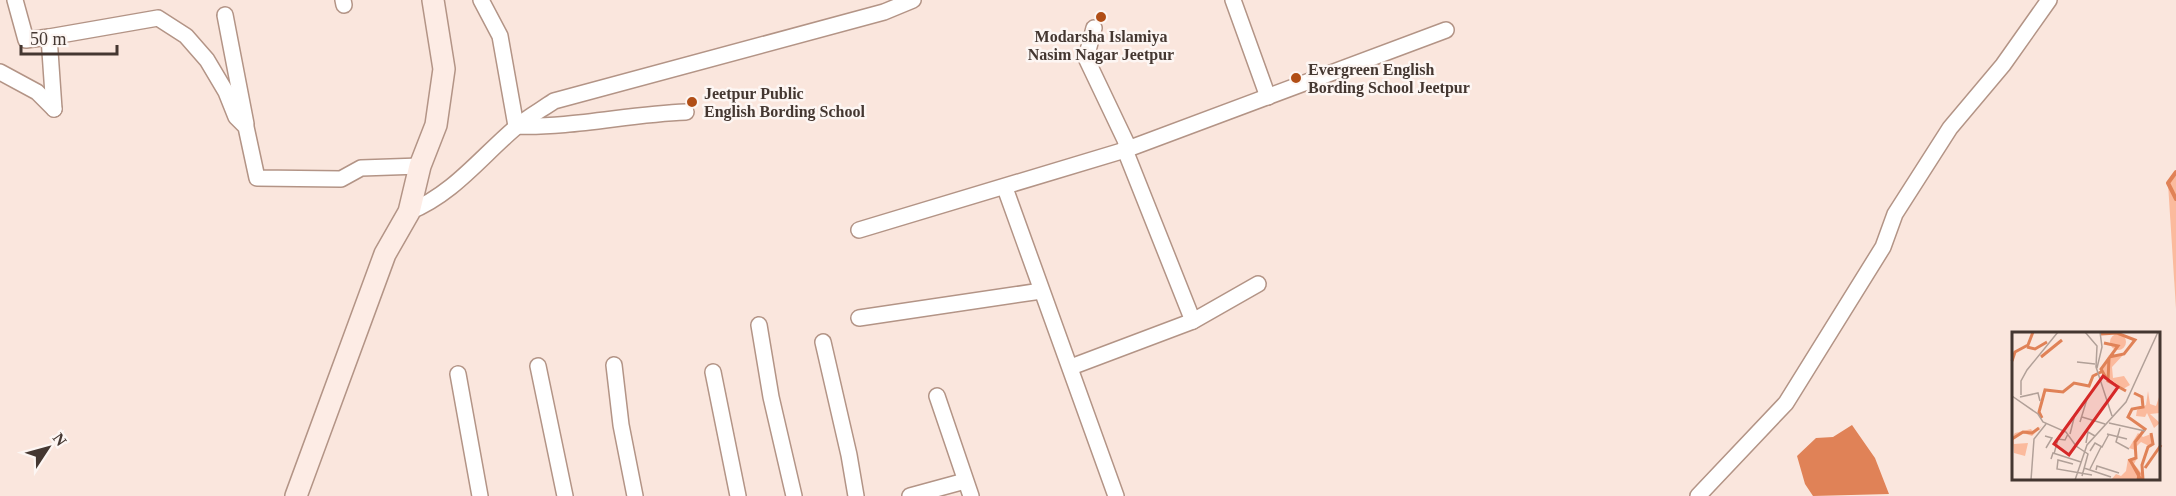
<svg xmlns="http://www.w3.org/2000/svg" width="2176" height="496" font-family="'Times New Roman',serif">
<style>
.green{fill:#fbba9d}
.water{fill:#e08257}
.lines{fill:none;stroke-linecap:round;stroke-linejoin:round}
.stream{stroke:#e08257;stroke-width:4}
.street-casing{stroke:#b39486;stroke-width:18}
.secondary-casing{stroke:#b39486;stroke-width:24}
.street{stroke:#fff;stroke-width:15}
.secondary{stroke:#fdece5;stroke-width:21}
.poi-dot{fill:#b14e16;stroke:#fdf6f3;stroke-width:2}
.labels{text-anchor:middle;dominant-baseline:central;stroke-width:5;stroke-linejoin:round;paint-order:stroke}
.poi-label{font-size:16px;font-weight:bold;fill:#443731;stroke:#fdf6f3;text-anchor:start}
.inset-river{fill:none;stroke:#e08257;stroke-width:3}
.inset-road{fill:none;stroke:#b1a098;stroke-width:1.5}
.view{fill:#d62828;fill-opacity:0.15;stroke:#d62828;stroke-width:3}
.inset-edge{fill:none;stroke:#443731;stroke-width:3}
</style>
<rect width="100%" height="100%" fill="#fae6dd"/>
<!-- green -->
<polygon class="green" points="2176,172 2176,309 2168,183"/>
<!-- water -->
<polygon class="water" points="1852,425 1875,458 1889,494 1813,496 1805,484 1797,456 1816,438 1833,437"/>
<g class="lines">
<!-- stream -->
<polyline class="stream" points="2176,172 2168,183 2176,199"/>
<defs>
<g id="street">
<polyline points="15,0 26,40 49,37"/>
<polyline points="343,0 344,5"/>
<path d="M481,0L500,36L516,126C573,128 629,114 686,112"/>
<polyline points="1233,0 1268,97"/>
<polyline points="225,15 246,124"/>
<polyline points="1094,28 1086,58 1126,142 1125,150 1193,321"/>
<polyline points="0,72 37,92 54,109"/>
<polyline points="54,109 49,37 158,18 186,36 207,60 226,92 236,117 246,127 257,178 341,179 361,168 420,166"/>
<polyline points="1005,188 1116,496"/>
<path d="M409,212C453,194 480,158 515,128C526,118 541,110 554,101L884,12L913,0"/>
<polyline points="859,230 1125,150 1446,30"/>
<polyline points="859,318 1041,291"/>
<polyline points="759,325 771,397 794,496"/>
<polyline points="823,342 849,455 856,496"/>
<polyline points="614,365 621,425 635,496"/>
<polyline points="538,366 565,496"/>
<polyline points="1071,367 1193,321 1258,284"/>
<polyline points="713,372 738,496"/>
<polyline points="458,374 480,496"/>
<polyline points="937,396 971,496"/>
<polyline points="910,496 965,481"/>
<polyline points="1698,496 1786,403 1883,247 1895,214 1950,128 2003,65 2049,0"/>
</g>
<polyline id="secondary" points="296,496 385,254 409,212 420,166 436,125 444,69 433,0"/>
</defs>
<!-- street casing -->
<use href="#street" class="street-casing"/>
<!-- secondary casing -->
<use href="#secondary" class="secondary-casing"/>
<!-- street -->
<use href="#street" class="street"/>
<!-- secondary -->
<use href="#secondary" class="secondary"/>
</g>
<!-- markers -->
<g class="poi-dot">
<circle cx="1101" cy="17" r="6"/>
<circle cx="1296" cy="78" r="6"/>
<circle cx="692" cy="102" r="6"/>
</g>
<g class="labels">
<!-- poi labels -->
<g class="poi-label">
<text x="1101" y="36" text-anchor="middle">Modarsha Islamiya<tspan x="1101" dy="18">Nasim Nagar Jeetpur</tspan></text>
<text x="1308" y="69">Evergreen English<tspan x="1308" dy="18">Bording School Jeetpur</tspan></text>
<text x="704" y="93">Jeetpur Public<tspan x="704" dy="18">English Bording School</tspan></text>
</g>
</g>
<!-- overview -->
<g transform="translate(2012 332)">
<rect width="148" height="148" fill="#fae6dd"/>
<path d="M98 10a8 8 0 1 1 16 0a8 8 0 1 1-16 0ZM112,22L100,35L101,46L112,44L118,53L111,57L88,39L96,25ZM136,59L138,72L144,74L148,62V81L138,82L148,91L142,96L135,81L133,85L124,84L125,78L134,73ZM30,94L20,104L11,101L2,107V112L16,111L13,124L2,121L0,105L3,101L19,97L21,100ZM126,101L131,105L139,102L141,110L139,115L129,110L125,114V126L122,132L132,144L129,148H99L104,142L109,144L114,139L116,127H123V118L117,116Z" fill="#fbba9d"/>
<path class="inset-river" d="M89,2L105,1L123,8L112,22L97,25M92,11L106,14L89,37L94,46M15,15L23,17L35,10M29,25L50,8M97,26L96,49L114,59M0,29L3,20L16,13L21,0M122,61L130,65L131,75L120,77L116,85L133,97L123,110L124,126L118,128L129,148M30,86L27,80L33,58L51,60L62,51L77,54L81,44L89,40M0,107L11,100L20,101L27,96M117,127L127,142L126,148M133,136L149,113M131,148L130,133L136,115L141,112L139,101"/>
<path class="inset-road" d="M73,0L85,14L84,35L100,84M65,30L83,32M85,36L90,15L88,0M9,63V49L15,38L46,0M0,64L26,82L31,90L54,100L64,114L76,122L70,144M8,65L26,61L28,69M70,85L93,92M68,90L75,67M97,91L133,99M108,96L104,110L117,117M58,102L63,82M95,102L115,107M33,104L40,106L34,116M74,111L76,100L83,104M78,119L83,111L90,115L97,102M42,122L46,107L53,108L56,102M39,127L41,121L69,130M61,132L46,128L45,137L80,143M72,136L99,145M78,137L89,115M84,138L85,134L107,141M19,148L22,107L34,92M63,148L75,113L114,70L146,0"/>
<path class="view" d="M91,44L106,55L57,123L42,112Z"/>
<rect width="148" height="148" class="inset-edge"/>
</g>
<!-- north arrow -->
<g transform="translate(48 448) rotate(54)" stroke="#fdf6f3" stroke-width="4.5" paint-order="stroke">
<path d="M0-4.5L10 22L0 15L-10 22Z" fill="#443731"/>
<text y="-9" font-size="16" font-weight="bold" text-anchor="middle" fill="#443731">N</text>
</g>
<!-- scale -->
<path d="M21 45v9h96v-9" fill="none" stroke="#443731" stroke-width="3"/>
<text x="30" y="45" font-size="18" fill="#443731" stroke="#fdf6f3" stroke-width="4.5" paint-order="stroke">50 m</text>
</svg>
